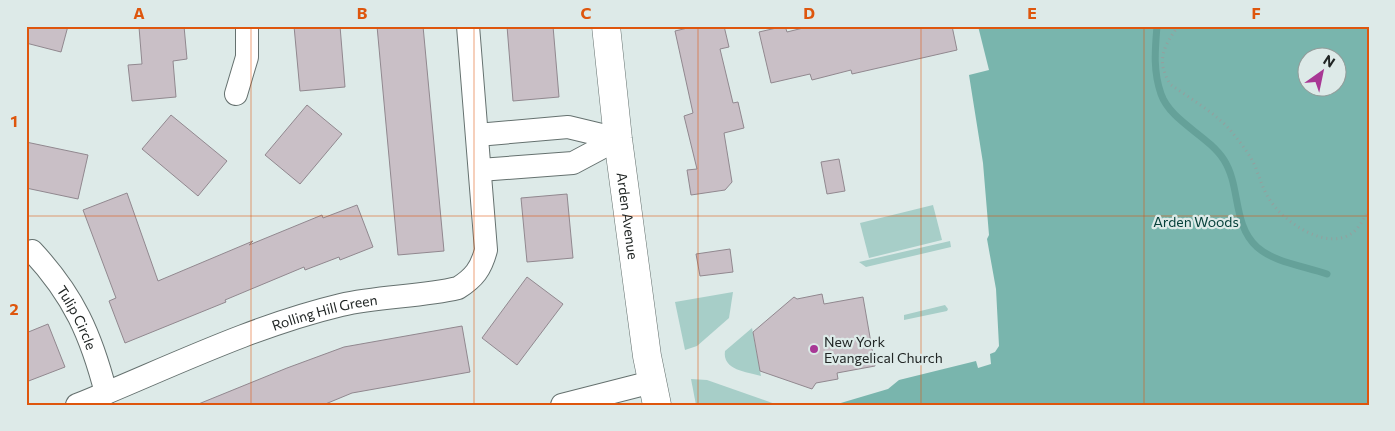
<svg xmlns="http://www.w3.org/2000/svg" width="1395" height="431" font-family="Commissioner,sans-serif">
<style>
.green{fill:#a7cec8}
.forest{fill:#79b5ad;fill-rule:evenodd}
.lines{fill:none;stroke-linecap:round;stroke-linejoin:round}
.stream{stroke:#65a199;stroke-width:7}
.building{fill:#c9bfc6;stroke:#91888f}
.minor-casing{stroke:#65716f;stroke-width:24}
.tertiary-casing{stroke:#65716f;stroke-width:29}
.path{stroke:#959f9e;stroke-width:3;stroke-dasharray:1 4;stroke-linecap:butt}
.minor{stroke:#fff;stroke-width:22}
.tertiary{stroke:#fff;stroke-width:28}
.grid{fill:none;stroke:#de560d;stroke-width:1;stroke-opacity:0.55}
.poi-dot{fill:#a83895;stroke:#ddeae8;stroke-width:2}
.labels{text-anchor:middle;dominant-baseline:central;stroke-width:4.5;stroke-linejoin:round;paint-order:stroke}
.street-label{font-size:14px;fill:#212625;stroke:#ddeae8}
.park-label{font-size:14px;fill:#07413b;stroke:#ddeae8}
.poi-label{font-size:14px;fill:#212625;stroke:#ddeae8;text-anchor:start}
.neatline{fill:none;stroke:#de560d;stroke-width:2}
.grid-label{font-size:16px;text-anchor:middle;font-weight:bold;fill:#de560d}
</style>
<rect width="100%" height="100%" fill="#ddeae8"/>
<!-- green -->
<g class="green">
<polygon points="933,205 942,240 869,258 860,223"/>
<polygon points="950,241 951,247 866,267 859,262"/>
<polygon points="733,292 729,318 697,346 685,350 675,302"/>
<polygon points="945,305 948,309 947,311 904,320 904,315"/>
<path d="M752,328L760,371L761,376C747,372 722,370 725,351Z"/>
<polygon points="691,379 707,380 778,405 696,405"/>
</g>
<!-- forest -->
<path class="forest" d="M978,26H1369V405H834L888,389L899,380L976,361L978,368L991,364L990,354L995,352L999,346L996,289L987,239L989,235L983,163L969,75L989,70ZM1308,58H1338V88H1308Z"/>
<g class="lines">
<!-- stream -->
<path class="stream" d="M1157,26C1155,50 1153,71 1161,94C1171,122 1208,135 1224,160C1241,187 1232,224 1257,247C1275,263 1305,266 1327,274"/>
</g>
<!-- building -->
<g class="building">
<polygon points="26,26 68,26 61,52 26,43"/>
<polygon points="184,26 187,59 173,61 176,97 132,101 128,65 142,64 139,27"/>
<polygon points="294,26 340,26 345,87 300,91"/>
<polygon points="377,26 423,26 444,251 398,255"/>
<polygon points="507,26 553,26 559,97 513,101"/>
<polygon points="696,26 724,26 729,47 720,49 733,103 738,102 744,128 724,133 732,182 725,190 691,195 687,170 697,169 684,116 693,113 675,31"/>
<polygon points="785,26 787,32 811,26 952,26 957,50 852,74 851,70 812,80 810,74 771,83 759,32"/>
<polygon points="307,105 342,134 300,184 265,155"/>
<polygon points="171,115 227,161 198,196 142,149"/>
<polygon points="26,142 88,155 78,199 26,188"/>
<polygon points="839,159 845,191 827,194 821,162"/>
<polygon points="127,193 158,281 253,241 249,245 322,215 323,218 357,205 373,247 340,260 339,257 305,270 304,267 225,300 226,302 125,343 109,301 116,298 83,210"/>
<polygon points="567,194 573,258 527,262 521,198"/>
<polygon points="730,249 733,272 700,276 696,254"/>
<polygon points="527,277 563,304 517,365 482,338"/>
<polygon points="822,294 824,304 863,297 875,366 837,373 838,379 816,383 812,389 760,371 753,332 794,297 797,299"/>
<polygon points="48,324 65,367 26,382 26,333"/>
<polygon points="462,326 470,372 352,393 323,405 196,405 287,368 344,347"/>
</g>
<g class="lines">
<defs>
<g id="minor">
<polyline points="236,94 247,57 247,26"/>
<polyline points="477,135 568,127 618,139"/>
<polyline points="480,170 573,163 618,139"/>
<path id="s1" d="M32,251C74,296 91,335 106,393"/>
<path id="s2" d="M77,405C164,370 249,327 341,305C379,296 420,297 458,288C474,278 481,269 486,250L468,26"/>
<polyline points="562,405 652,382"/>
</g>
<g id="tertiary">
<path id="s3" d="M606,26L618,139L647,356L657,405"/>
</g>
</defs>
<!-- minor casing -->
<use href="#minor" class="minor-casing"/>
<!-- tertiary casing -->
<use href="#tertiary" class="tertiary-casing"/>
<!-- path -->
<path class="path" d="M1178,26C1163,48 1156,60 1170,84C1189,98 1217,114 1231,131C1240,142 1249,153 1255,166C1261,181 1264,194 1275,207C1290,225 1325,248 1349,235C1359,230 1364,218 1369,208"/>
<!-- minor -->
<use href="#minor" class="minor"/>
<!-- tertiary -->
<use href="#tertiary" class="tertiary"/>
</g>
<!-- grid -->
<path class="grid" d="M251,26V405M474,26V405M698,26V405M921,26V405M1144,26V405M26,216H1369"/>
<!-- markers -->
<circle class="poi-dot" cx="814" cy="349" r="5"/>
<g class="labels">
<!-- street labels -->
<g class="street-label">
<text stroke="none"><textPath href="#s3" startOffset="191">Arden Avenue</textPath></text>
<text stroke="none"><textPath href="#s2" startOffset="265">Rolling Hill Green</textPath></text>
<text stroke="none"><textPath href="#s1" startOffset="81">Tulip Circle</textPath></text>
</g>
<!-- park labels -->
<g class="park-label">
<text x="1196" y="221">Arden Woods</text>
</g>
<!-- poi labels -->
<g class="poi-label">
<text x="824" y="341">New York<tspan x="824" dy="16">Evangelical Church</tspan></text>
</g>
</g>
<!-- border -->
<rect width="1395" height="431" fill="none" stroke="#ddeae8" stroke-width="55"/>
<!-- north arrow -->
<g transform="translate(1322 72) rotate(33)"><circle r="24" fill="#ddeae8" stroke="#929c9a"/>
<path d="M0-4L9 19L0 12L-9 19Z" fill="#a83895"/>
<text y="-8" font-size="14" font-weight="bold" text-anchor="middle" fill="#212625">N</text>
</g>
<rect x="28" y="28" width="1340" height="376" class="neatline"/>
<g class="grid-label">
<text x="139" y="19">A</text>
<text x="362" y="19">B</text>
<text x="586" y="19">C</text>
<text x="809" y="19">D</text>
<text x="1032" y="19">E</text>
<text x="1256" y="19">F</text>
<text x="14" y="127">1</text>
<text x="14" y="315">2</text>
</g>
</svg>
